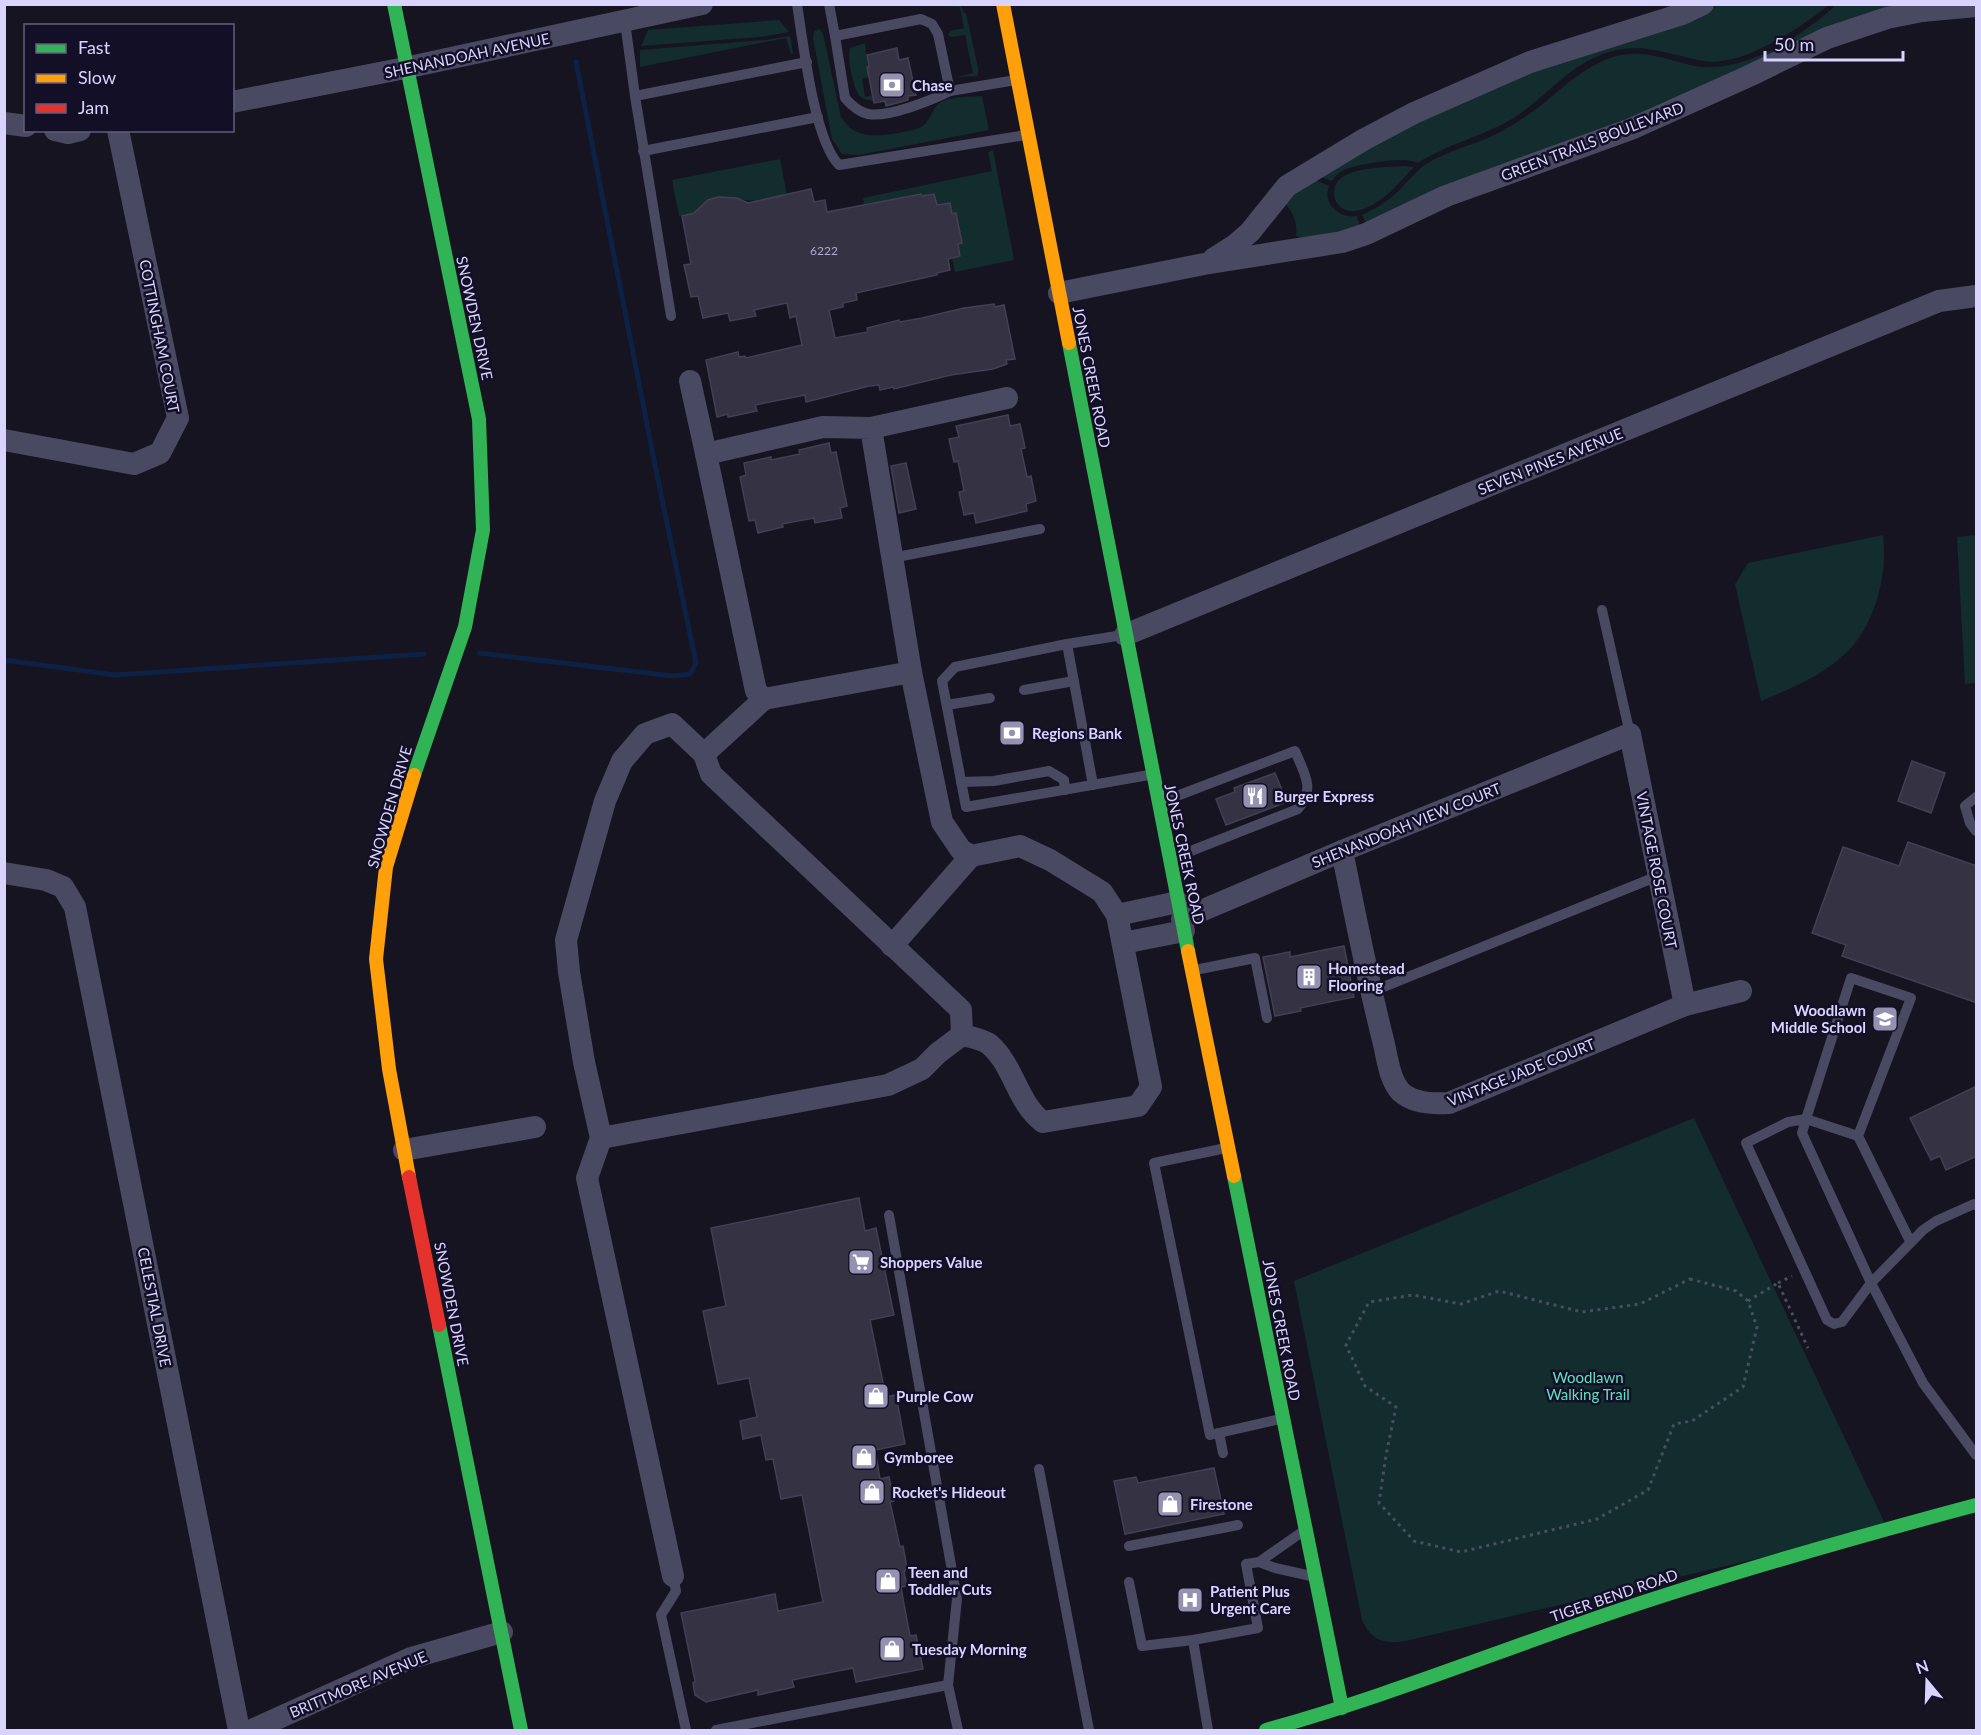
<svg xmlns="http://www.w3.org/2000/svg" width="1981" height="1735" font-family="Lato,sans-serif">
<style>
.green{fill:#132c2d}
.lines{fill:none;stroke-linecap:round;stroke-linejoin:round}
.stream{stroke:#0d2144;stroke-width:5}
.building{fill:#343243;stroke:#433f54;stroke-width:1.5}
.path{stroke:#44505f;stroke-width:3;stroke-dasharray:3 4.5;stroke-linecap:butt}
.lane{stroke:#4a4962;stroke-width:10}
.street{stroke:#4a4962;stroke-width:22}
.fast{stroke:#30b455;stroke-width:14}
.slow{stroke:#ff9f0a;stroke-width:14}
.jam{stroke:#e5322d;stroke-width:14}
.labels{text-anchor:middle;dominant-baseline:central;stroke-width:5;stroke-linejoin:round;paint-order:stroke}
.number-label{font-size:12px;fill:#b0acd0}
.street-label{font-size:15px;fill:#d9d4ff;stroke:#130f26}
.poi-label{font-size:15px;font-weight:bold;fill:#d9d4ff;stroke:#130f26;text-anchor:start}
.park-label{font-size:15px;fill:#5fe0c0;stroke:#130f26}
</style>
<rect width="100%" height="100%" fill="#161421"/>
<!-- green -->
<g class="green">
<polygon points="936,5 961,5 964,13 966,13 978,68 978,76 957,77 973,73 965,35 951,37 948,35 950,31 964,28 960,7"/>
<path d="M1718,5H1829C1800,28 1742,68 1703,61C1670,55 1643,42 1609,52C1569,64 1546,98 1512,119C1482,137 1447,144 1418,163C1405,156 1355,164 1342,171C1338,173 1335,177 1332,181L1321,177L1375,141L1533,70L1702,14Z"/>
<path d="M1836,5H1914L1369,224L1365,221L1362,215C1377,208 1392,199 1403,186C1409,180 1415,173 1422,167C1440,154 1460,149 1480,141C1494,136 1508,128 1520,120C1552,101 1574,71 1610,58C1637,48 1663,58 1690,65C1740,77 1801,37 1836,5Z"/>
<polygon points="779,20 789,32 760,37 641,46 648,30"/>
<path d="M820,29L823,34L841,117C855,139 875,137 898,133C905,131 915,131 921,127C931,122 931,108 941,102C951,96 970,97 982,96L989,130L859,155L842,154L832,139L813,38L814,31Z"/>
<polygon points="790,36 793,53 791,54 786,38 640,67 640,50 765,40"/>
<path d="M865,43L869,77L862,79L865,97L872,95L874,101C868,100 864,100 860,96C853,89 847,56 850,48Z"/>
<polygon points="993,150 1014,260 955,272 952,258 960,256 958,244 962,243 956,214 952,214 950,203 937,205 934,194 922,196 921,194 905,197 905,200 895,202 894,199 878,202 868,207 867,204 864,204 863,198 992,171 988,152"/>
<path d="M780,159L787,195L760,206L759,200C744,203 732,194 717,198C703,201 702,209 693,213C690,215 683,215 679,216L672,180Z"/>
<path d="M1405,166L1414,167C1399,183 1382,204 1360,210C1336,218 1323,186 1346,175C1363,167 1386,167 1405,166Z"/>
<path d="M1311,178L1329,186C1322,204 1340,219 1357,216L1360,228L1303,239L1296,236C1298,225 1293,210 1284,203Z"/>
<path d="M1883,535C1888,572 1876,623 1848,651C1824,675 1792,688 1761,701L1735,584L1748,563Z"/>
<polygon points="1976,535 1976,683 1965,684 1957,537"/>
<path d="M1694,1118L1887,1528L1406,1641C1383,1644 1372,1641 1362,1620L1294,1281Z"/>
</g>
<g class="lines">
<!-- stream -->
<g class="stream">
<polyline points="479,653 673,676 690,674 696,663 656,470 576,62"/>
<polyline points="4,660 115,675 424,654"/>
</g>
</g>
<!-- building -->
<g class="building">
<polygon points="897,48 899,60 908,58 916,95 908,96 908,100 886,106 885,101 874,103 867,67 869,66 867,55"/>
<polygon points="811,189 814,202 825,200 827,212 921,194 922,196 934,194 937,205 950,203 952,214 956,213 962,243 958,244 960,256 948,259 950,270 937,273 937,275 856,293 857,300 843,303 843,307 829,310 835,338 868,332 867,328 899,320 900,322 922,318 964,308 994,304 995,307 1004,305 1015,359 1006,360 1007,364 993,369 951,375 894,389 893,387 880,390 879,385 869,386 806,402 805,395 755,405 757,411 728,417 728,414 717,417 706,360 738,352 739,357 745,356 746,358 802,345 796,316 790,318 787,303 754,310 756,316 730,321 728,313 703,318 698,296 691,297 684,265 691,264 682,216 694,213 708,200 718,197 737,198 748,203"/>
<polygon points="1008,415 1010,426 1020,424 1025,448 1021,449 1027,477 1031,476 1036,501 1026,504 1027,511 976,523 974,513 964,515 959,492 964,491 958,461 954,462 949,439 959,437 956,426"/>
<polygon points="829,443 831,453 836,452 847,506 840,508 842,518 815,523 814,518 782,524 783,527 758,533 755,520 749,521 740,477 746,475 744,463 771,457 771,460 800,454 799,450"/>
<polygon points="906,463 916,509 899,513 891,466"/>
<polygon points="1912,761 1945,773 1931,813 1898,801"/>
<polygon points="1275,773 1287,802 1226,825 1216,799 1235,792 1234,788"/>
<polygon points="1908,842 1977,866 1977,1003 1842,956 1846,945 1812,933 1843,847 1899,866"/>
<polygon points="1344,946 1354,997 1300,1008 1301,1011 1275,1016 1263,957 1290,952 1290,957"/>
<polygon points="1977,1086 1977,1156 1946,1170 1940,1156 1931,1160 1910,1118"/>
<polygon points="859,1198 865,1231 876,1228 894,1315 870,1320 886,1397 896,1395 905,1444 875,1450 880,1479 889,1477 894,1501 890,1502 900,1547 903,1546 907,1568 904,1572 907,1586 901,1587 903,1599 910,1636 916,1635 923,1669 856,1682 853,1668 792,1680 794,1687 758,1695 758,1690 706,1702 695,1695 693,1683 695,1681 681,1613 775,1594 778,1611 823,1602 802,1495 781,1499 773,1459 766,1460 761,1435 743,1439 740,1421 757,1417 749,1378 718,1384 703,1311 726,1306 711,1228"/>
<polygon points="1214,1468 1224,1514 1125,1534 1114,1481 1136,1477 1138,1483"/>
</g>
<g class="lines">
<!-- path -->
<g class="path">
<polygon points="1690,1279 1736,1291 1748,1301 1757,1327 1743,1387 1692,1421 1674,1424 1648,1490 1597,1519 1461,1552 1414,1541 1379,1503 1386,1455 1396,1407 1365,1386 1346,1345 1369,1302 1413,1295 1461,1304 1499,1291 1582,1312 1640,1304"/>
<polyline points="1778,1283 1792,1276"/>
<polyline points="1748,1301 1778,1283 1808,1348"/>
</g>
<!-- lane -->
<g class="lane">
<path d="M797,4C803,42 814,140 839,165L1026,135"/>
<polyline points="829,4 835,36 921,19 932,24 938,34 950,91 1016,80"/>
<polyline points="625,22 635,96 671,316"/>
<path d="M835,36L845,98C851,105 859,112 868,114C888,118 932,100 950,91"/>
<polyline points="635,96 807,62"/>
<polyline points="643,151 818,117"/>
<polyline points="892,558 1040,529"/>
<polyline points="1602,610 1630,734"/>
<polyline points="1123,635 1067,644 955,667 942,681 966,807 1149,775"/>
<polyline points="1067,644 1093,785"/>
<polyline points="1024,690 1074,681"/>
<polyline points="947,705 990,698"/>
<polyline points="961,782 994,781 1049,771 1064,780 1065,790"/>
<polyline points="1976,797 1965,806 1970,823 1976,831"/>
<path d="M1161,802L1295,751C1304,773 1316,789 1298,809L1173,858"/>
<polyline points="1195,970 1255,958 1267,1018"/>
<polyline points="1371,992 1658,876"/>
<polyline points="1858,1136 1806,1119 1788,1122 1746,1143 1827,1320 1834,1324 1842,1322 1871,1283 1802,1133 1806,1119 1851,978 1911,998 1858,1136 1910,1241"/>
<polyline points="1226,1148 1154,1163 1210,1435 1280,1419"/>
<polyline points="1976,1205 1974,1204 1936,1221 1923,1230 1871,1283 1923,1383 1976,1455"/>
<polyline points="889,1215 957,1599 948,1685"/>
<polyline points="1219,1433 1223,1453"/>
<polyline points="1039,1469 1089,1730"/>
<polyline points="1129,1546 1238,1525"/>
<polyline points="1259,1562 1275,1568 1311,1576"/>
<polyline points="673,1576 676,1591 661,1615 686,1730"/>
<polyline points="1129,1582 1142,1646 1193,1640 1258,1628 1246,1564 1259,1562 1302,1532"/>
<polyline points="1193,1640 1208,1730"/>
<polyline points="716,1730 948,1685 958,1730"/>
</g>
<!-- street -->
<g class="street">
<polyline points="232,102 405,68 702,4"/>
<polyline points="4,123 26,126"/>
<polyline points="55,130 68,133 80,130"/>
<polyline points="1213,259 1235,245 1250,232 1287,186 1363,140 1414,113 1530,62 1682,14 1703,4"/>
<polyline points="1059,293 1204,264 1342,242 1366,234 1446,196 1631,129 1749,76 1827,38 1887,18 1922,11 1976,6"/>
<path d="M690,381L706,454L823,427L871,428L911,672L942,822L961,850L971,856L1020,846L1050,860L1102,892L1117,915L1151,1087L1138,1106L1043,1122C1017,1103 1014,1065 989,1044C982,1039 970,1037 962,1035"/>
<polyline points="871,428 1007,398"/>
<polyline points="4,440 134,464 160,453 178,418 118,130"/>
<polyline points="706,454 756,691 764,699 911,672"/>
<polyline points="1125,635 1939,301 1976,296"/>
<path d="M1342,851C1355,914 1367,977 1383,1040C1387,1055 1389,1080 1401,1092C1413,1103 1434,1104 1449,1103L1685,1005L1741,991"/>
<polyline points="4,873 46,880 63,887 75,907 239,1730"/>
<polyline points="1117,915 1178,902"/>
<polyline points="1182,919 1342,851 1630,734 1685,1005"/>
<polyline points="1123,943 1184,931"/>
<polyline points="892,946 971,856"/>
<polyline points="601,1138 888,1085 922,1069 938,1053 962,1035 961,1010 711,774 704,754"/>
<polyline points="404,1150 535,1127"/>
<polyline points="673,1576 587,1178 601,1138 584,1062 569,972 566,940 605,801 622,761 645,734 672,724 704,754 764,699"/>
<polyline points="252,1730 411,1658 502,1632"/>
</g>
<!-- fast -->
<g class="fast">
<polyline points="394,4 479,419 483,530 465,627 414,775"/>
<polyline points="1069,343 1188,951"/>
<polyline points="1234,1176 1342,1708"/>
<polyline points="439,1325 521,1730"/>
<path d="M1266,1730C1371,1701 1473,1661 1576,1625C1707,1579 1841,1541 1976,1505"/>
</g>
<!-- slow -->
<g class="slow">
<polyline points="1003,4 1069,343"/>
<polyline points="1188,951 1234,1176"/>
<polyline points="409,1177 389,1069 376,959 386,867 414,775"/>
</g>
<!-- jam -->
<polyline class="jam" points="409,1177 439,1325"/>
</g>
<!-- icons -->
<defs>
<symbol id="bank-square" viewBox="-11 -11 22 22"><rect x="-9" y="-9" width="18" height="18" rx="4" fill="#9591b1" stroke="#130f26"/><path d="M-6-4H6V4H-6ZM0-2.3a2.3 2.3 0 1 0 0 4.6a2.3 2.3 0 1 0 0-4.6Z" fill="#fff"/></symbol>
<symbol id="restaurant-square" viewBox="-11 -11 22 22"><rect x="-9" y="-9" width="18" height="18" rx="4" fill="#9591b1" stroke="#130f26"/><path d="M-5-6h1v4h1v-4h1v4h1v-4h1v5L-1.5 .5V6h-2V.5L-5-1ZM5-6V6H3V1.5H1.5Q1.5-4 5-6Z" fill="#fff"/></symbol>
<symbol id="building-square" viewBox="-11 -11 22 22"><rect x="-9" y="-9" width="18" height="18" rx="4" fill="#9591b1" stroke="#130f26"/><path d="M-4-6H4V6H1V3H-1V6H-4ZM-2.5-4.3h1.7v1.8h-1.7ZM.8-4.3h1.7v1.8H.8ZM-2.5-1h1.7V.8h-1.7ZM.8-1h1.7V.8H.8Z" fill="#fff"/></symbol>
<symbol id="school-square" viewBox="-11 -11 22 22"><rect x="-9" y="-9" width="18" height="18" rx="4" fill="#9591b1" stroke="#130f26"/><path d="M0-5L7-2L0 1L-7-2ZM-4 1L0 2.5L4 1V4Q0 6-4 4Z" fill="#fff"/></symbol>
<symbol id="supermarket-square" viewBox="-11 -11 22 22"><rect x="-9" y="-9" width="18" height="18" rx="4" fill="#9591b1" stroke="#130f26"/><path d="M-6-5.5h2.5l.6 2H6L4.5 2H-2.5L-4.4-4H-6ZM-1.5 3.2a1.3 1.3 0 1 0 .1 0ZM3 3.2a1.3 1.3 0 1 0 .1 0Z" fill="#fff"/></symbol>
<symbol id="shop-square" viewBox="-11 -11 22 22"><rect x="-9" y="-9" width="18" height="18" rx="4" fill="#9591b1" stroke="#130f26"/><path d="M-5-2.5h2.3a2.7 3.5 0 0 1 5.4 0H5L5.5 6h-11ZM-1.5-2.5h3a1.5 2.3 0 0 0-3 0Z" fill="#fff"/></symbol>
<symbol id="hospital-square" viewBox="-11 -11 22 22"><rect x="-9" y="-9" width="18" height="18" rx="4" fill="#9591b1" stroke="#130f26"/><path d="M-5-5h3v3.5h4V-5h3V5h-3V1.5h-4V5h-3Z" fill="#fff"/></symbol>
</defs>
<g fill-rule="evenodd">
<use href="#bank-square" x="877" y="70" width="30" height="30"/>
<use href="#bank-square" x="997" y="718" width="30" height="30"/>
<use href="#restaurant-square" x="1240" y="781" width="30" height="30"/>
<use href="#building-square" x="1294" y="962" width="30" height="30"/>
<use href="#school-square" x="1870" y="1004" width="30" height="30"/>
<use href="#supermarket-square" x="846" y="1247" width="30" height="30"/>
<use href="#shop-square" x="861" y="1381" width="30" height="30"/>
<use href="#shop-square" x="849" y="1442" width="30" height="30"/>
<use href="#shop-square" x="857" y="1477" width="30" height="30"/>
<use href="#shop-square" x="1155" y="1489" width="30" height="30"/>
<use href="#shop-square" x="873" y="1566" width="30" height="30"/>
<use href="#hospital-square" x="1175" y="1585" width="30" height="30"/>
<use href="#shop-square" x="877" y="1634" width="30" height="30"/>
</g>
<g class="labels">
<!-- number labels -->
<g class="number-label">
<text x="824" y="250">6222</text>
</g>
<!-- street labels -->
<g class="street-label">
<text transform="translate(467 55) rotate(-12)">SHENANDOAH AVENUE</text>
<text transform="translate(1592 141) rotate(-21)">GREEN TRAILS BOULEVARD</text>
<text transform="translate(475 318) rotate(78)">SNOWDEN DRIVE</text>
<text transform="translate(160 336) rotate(79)">COTTINGHAM COURT</text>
<text transform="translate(1092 377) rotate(79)">JONES CREEK ROAD</text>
<text transform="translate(1550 461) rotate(-22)">SEVEN PINES AVENUE</text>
<text transform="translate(389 807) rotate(-74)">SNOWDEN DRIVE</text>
<text transform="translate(1406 825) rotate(-22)">SHENANDOAH VIEW COURT</text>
<text transform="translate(1185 854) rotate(78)">JONES CREEK ROAD</text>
<text transform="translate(1657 870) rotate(79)">VINTAGE ROSE COURT</text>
<text transform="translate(1521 1072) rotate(-22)">VINTAGE JADE COURT</text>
<text transform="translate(452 1304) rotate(79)">SNOWDEN DRIVE</text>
<text transform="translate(155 1307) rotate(79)">CELESTIAL DRIVE</text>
<text transform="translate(1282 1330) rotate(79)">JONES CREEK ROAD</text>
<text transform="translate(1614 1595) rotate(-19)">TIGER BEND ROAD</text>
<text transform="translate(358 1684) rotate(-23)">BRITTMORE AVENUE</text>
</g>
<!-- poi labels -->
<g class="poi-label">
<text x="912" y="85">Chase</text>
<text x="1032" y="733">Regions Bank</text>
<text x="1274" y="796">Burger Express</text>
<text x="1328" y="968">Homestead<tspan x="1328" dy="17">Flooring</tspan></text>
<text x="1866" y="1010" text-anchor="end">Woodlawn<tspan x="1866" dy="17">Middle School</tspan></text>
<text x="880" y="1262">Shoppers Value</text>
<text x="896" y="1396">Purple Cow</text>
<text x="884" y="1457">Gymboree</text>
<text x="892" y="1492">Rocket's Hideout</text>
<text x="1190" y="1504">Firestone</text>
<text x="908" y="1572">Teen and<tspan x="908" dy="17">Toddler Cuts</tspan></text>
<text x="1210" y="1591">Patient Plus<tspan x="1210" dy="17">Urgent Care</tspan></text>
<text x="912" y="1649">Tuesday Morning</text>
</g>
<!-- park labels -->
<g class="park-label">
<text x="1588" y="1377">Woodlawn<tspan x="1588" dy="17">Walking Trail</tspan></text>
</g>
</g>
<!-- border -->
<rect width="1981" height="1735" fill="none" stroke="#d9d4ff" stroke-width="12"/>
<!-- legend -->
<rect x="24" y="24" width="210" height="108" fill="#130f26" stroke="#625e7d" stroke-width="1.5"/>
<rect x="36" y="44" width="30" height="9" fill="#30b455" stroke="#625e7d" stroke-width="1.5"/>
<text x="78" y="54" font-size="18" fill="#d9d4ff">Fast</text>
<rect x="36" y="74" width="30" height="9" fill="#ff9f0a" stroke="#625e7d" stroke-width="1.5"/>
<text x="78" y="84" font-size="18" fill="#d9d4ff">Slow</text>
<rect x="36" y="104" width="30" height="9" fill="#e5322d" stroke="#625e7d" stroke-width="1.5"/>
<text x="78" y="114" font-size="18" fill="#d9d4ff">Jam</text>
<!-- north arrow -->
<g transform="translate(1927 1681) rotate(341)" stroke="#130f26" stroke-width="4.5" paint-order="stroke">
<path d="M0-4.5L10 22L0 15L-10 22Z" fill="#d9d4ff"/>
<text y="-9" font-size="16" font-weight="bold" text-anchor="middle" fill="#d9d4ff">N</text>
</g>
<!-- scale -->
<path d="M1765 51v9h138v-9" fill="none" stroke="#d9d4ff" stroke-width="3"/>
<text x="1774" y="51" font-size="18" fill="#d9d4ff" stroke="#130f26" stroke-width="4.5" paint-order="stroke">50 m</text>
</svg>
